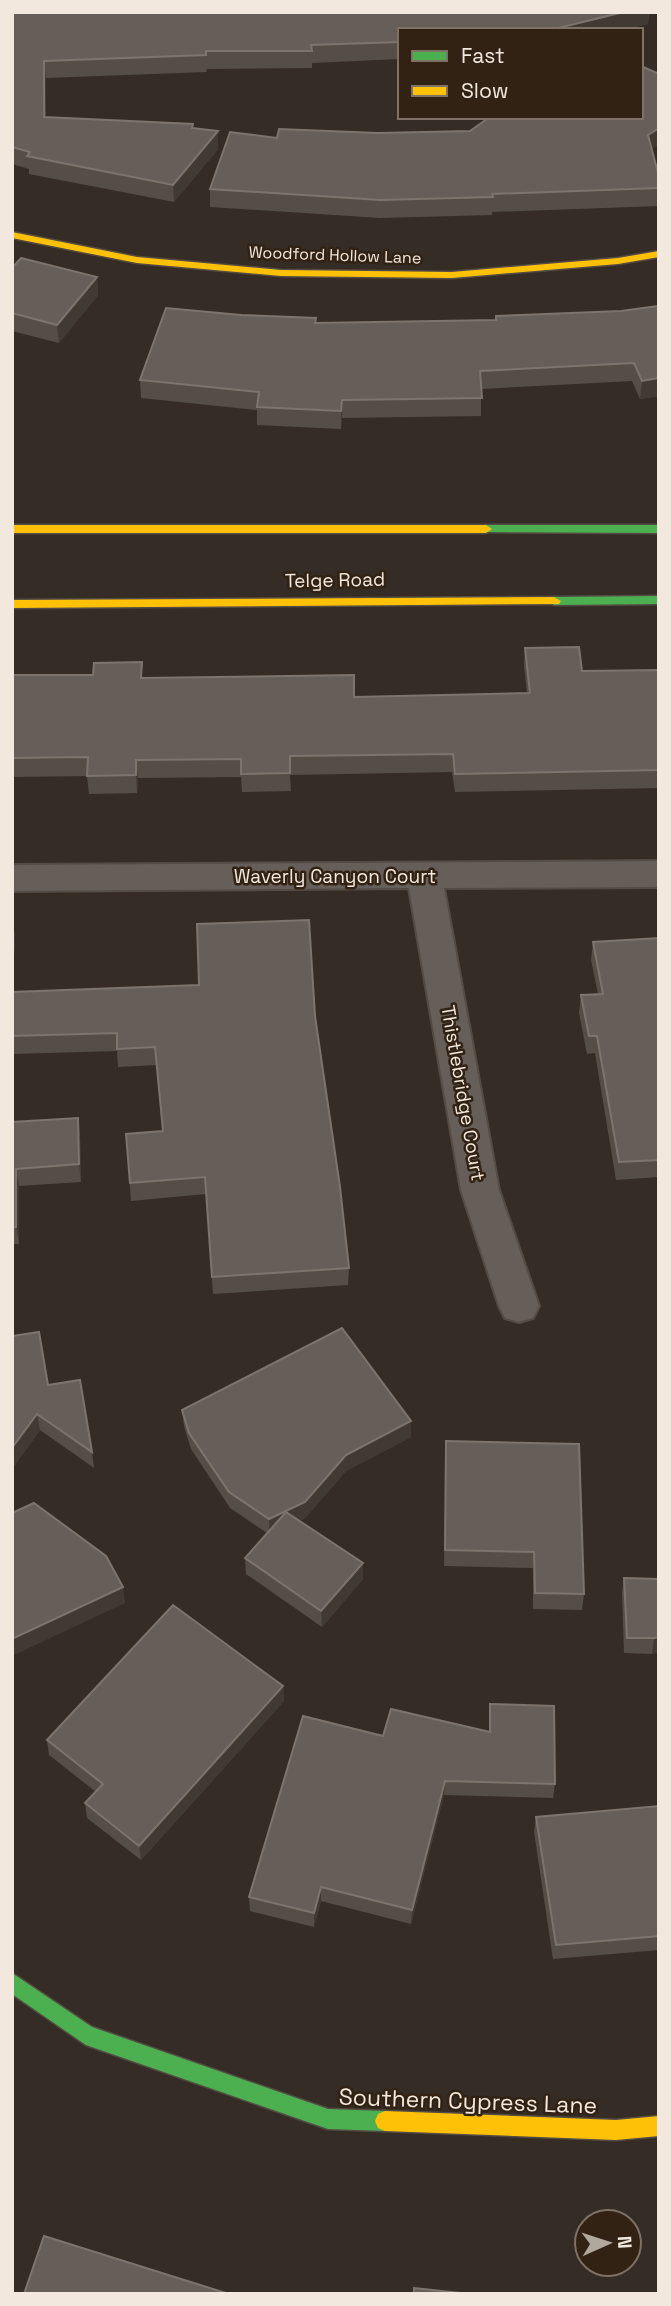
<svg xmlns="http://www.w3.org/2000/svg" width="671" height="2306" font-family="'Space Grotesk',sans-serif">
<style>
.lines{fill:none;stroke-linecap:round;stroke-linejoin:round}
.street-casing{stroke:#534b44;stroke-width:4}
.fast-casing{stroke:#534b44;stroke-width:3}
.slow-casing{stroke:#534b44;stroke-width:3}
.street{fill:#665f59;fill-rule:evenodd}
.fast{fill:#4caf50;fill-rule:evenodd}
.slow{fill:#ffc107;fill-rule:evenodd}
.wall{fill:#554e47}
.shaded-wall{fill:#413a33}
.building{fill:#665e58;stroke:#7c746d;stroke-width:2}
.labels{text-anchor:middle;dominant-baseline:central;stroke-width:5;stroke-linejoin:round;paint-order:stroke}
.far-street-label{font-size:16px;fill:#f2e8de;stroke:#322214}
.street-label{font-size:19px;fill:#f2e8de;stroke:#322214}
.near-street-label{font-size:23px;fill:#f2e8de;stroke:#322214}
</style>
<rect width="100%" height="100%" fill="#352d25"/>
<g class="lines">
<defs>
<polygon id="street" points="659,861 659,887 444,888 499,1190 539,1306 533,1318 519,1322 505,1318 499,1306 461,1190 409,888 12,891 12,865"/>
<g id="fast">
<polygon points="486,525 659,525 659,533 481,532 480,529"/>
<polygon points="659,596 659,604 554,605 547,601 554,597"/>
<polygon points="12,1973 92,2027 328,2109 385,2111 392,2114 395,2121 392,2128 385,2131 328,2129 86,2045 12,1994"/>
</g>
<g id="slow">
<polygon points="12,232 137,257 281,270 452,272 618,258 659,251 659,257 618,264 452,278 281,276 137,263 12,238"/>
<polygon points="12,525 486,525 492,529 486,533 12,533"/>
<polygon points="554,597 561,601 559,604 12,608 12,600"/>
<polygon points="385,2111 616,2120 659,2116 659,2136 616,2140 385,2131 378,2128 375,2121 378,2114"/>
</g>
</defs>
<!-- street casing -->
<use href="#street" class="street-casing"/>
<!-- fast casing -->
<use href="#fast" class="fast-casing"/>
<!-- slow casing -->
<use href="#slow" class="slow-casing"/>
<!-- street -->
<use href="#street" class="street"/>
<!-- fast -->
<use href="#fast" class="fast"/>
<!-- slow -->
<use href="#slow" class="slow"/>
</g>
<!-- wall -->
<g class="wall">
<polygon points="12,12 653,12 649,13 648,24 622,30 400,30 400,59 312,63 312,68 207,69 206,72 46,78 46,117 193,128 218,131 218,149 174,202 29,174 29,169 12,164"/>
<polygon points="659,74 659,144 652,149 659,188 659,206 492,212 492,215 380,218 210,207 210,189 277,138 378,133 470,131"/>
<polygon points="12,268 97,277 98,295 59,343 12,331"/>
<polygon points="659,306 659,396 640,399 632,381 481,389 481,416 342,418 341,429 257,425 257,410 141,398 140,380 316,323 495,320 496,316 621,311"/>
<polygon points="525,648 582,671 659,670 659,788 455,792 452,772 290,775 291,791 242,792 241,777 138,778 137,793 89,794 87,776 12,777 12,675 143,678 354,697 527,693 524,666"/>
<polygon points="12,919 15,937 12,992 315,1016 349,1268 348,1285 213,1294 206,1194 131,1201 126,1134 163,1131 157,1065 118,1067 117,1051 12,1054"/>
<polygon points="659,938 659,1177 616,1180 595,1053 587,1054 579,1013 581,995 598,994 591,960 593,942"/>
<polygon points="78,1118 80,1135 81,1182 19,1186 19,1244 12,1244 12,1122"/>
<polygon points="12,1336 48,1385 92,1452 94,1468 40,1430 12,1469"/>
<polygon points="182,1410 411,1437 346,1471 305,1518 299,1521 363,1579 322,1627 246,1574 245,1558 267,1533 230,1508 191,1449 184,1426"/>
<polygon points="446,1441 584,1594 582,1610 533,1609 533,1568 444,1566"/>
<polygon points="624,1578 659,1579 659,1652 652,1654 624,1653 622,1594"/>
<polygon points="283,1686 284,1701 141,1860 87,1818 85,1803 96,1792 49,1755 47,1740"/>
<polygon points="490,1704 555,1784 553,1798 444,1795 411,1924 321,1901 314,1927 250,1911 249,1897 383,1736 489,1732"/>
<polygon points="659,1806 659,1950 553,1959 534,1832 536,1817"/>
</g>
<!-- shaded-wall -->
<g class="shaded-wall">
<polygon points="624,12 653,12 649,13 648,24 622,30 550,30"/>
<polygon points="44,61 46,78 45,135 44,117"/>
<polygon points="659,128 659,144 646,153 648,135"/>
<polygon points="218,131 218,149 174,202 173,185"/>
<polygon points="97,277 98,295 59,343 57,325"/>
<polygon points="659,378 659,396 640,399 642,381"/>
<polygon points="342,400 342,418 341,429 341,411"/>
<polygon points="136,760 138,778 137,793 136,775"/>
<polygon points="12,919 15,937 12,996"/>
<polygon points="78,1118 80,1135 81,1182 79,1164"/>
<polygon points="16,1169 19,1186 19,1244 16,1227"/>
<polygon points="37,1414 40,1430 12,1469 12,1448"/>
<polygon points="411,1421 411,1437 346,1471 305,1518 269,1535 269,1519 346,1455"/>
<polygon points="363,1563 363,1579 322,1627 321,1611"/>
<polygon points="123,1587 125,1603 12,1656 12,1639"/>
<polygon points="659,1637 659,1652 652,1654 654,1638"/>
<polygon points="283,1686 284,1701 141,1860 139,1846"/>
<polygon points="445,1781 444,1795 411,1924 412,1910"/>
<polygon points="321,1887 321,1901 314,1927 314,1913"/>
</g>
<!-- building -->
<g class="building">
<polygon points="12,12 624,12 550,30 400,30 400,42 311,45 312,51 206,51 206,55 44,61 44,117 193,124 192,128 218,131 173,185 27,156 30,152 12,147"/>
<polygon points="641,66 659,74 659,128 648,135 659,177 659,188 492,194 493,197 380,200 210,189 230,132 277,138 279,129 378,133 470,131 490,117 641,117"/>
<polygon points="21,258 97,277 57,325 12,313 12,268"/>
<polygon points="659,306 659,378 642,381 634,363 480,371 482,398 342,400 341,411 257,407 259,392 140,380 166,308 241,315 316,318 315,323 496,320 496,316 621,311"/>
<polygon points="579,647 582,671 659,670 659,770 455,774 453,754 290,756 290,773 241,774 241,759 136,760 136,775 87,776 88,757 12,758 12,675 93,675 94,663 142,662 141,678 354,675 354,697 530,693 525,648"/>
<polygon points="309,920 315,1016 340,1187 349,1268 212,1277 205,1177 130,1183 126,1134 163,1131 155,1047 117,1049 117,1033 12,1036 12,992 199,985 197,924"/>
<polygon points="659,938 659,1160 619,1162 597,1036 589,1036 581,995 603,994 593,942"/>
<polygon points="78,1118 79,1164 16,1169 16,1227 12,1227 12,1122"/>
<polygon points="342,1328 411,1421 346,1455 305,1502 269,1519 229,1492 189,1433 182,1410"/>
<polygon points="39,1332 48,1385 80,1380 92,1452 37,1414 12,1448 12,1336"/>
<polygon points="446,1441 579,1444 584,1594 535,1593 534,1552 445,1550"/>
<polygon points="34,1503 106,1556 123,1587 12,1639 12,1513"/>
<polygon points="286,1512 363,1563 321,1611 245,1558"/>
<polygon points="624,1578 659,1579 659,1637 654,1638 627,1638"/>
<polygon points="173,1605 283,1686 139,1846 85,1803 103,1784 47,1740"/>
<polygon points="490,1704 554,1706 555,1784 445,1781 412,1910 321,1887 314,1913 249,1897 303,1716 383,1736 391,1709 490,1732"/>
<polygon points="659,1806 659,1936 556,1945 536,1817"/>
<polygon points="44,2236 229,2294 24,2294"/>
<polygon points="414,2288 470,2294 414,2294"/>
</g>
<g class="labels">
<!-- far-street labels -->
<g class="far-street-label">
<text transform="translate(335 255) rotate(2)">Woodford Hollow Lane</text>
</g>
<!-- street labels -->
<g class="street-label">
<text transform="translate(335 580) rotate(-1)">Telge Road</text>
<text x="335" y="876">Waverly Canyon Court</text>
<text transform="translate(463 1093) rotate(80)">Thistlebridge Court</text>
</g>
<!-- near-street labels -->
<g class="near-street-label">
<text transform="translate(468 2101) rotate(2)">Southern Cypress Lane</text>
</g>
</g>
<!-- border -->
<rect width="671" height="2306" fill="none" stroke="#f2e8de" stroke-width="28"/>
<!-- legend -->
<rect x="398" y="28" width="245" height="91" fill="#322214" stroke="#7f7165" stroke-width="2"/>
<rect x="412" y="51" width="35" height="10" fill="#4caf50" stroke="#7f7165" stroke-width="2"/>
<text x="461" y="63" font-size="21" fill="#f2e8de">Fast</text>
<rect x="412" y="86" width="35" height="10" fill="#ffc107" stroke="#7f7165" stroke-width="2"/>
<text x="461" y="98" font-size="21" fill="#f2e8de">Slow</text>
<!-- north arrow -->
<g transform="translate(608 2243) rotate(87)"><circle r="33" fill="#322214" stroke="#7f7165" stroke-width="2"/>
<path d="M0-5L12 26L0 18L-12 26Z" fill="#b0a79d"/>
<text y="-10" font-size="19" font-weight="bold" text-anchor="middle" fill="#f2e8de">N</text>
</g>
</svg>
